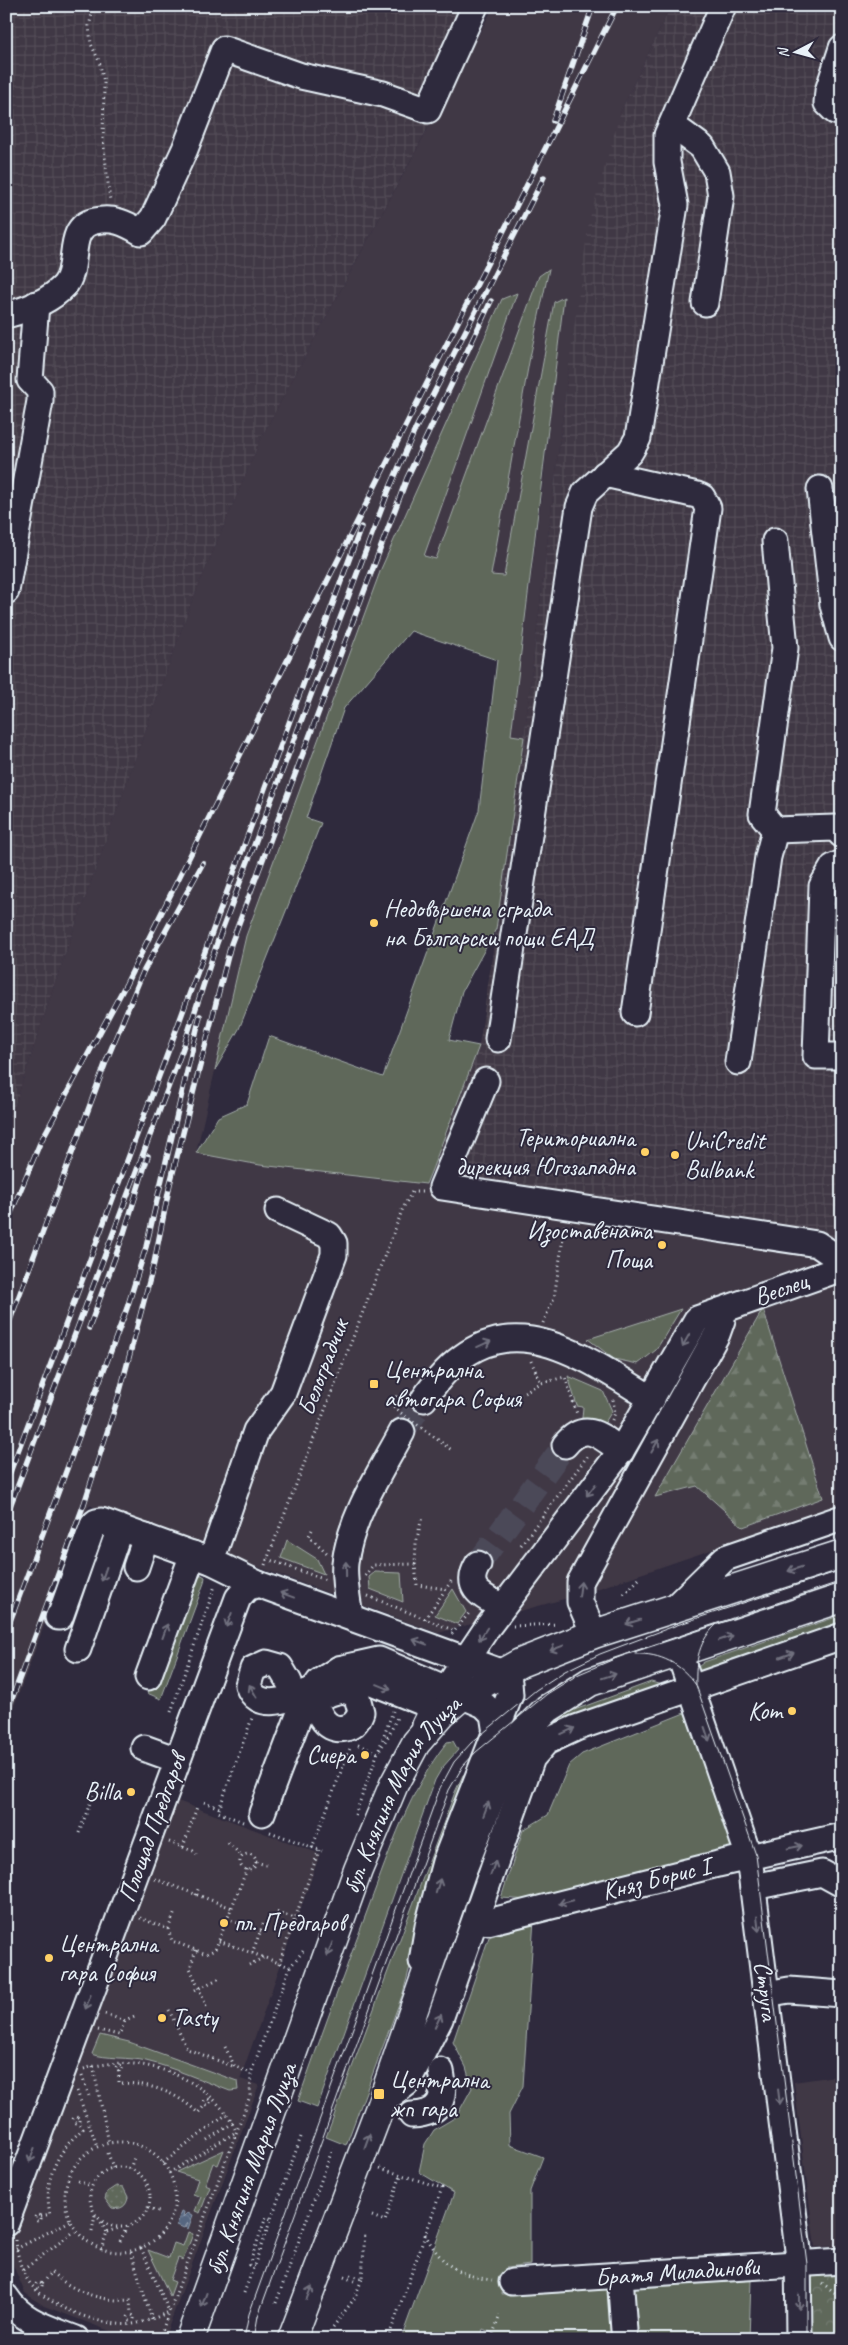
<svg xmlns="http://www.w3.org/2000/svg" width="848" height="2345" font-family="Caveat,sans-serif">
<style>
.built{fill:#413845}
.industrial{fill:url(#industrial-grid)}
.grass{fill:#5e675a;stroke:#a3aca9}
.forest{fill:url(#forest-firs);stroke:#a3aca9}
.park{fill:url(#park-crowns);stroke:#a3aca9}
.garden{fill:url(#garden-dots);stroke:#a3aca9}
.water{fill:url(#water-waves);stroke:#909eb0}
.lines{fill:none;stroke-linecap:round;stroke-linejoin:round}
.minor-tunnel{stroke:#4b4859;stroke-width:25;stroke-dasharray:25 12;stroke-linecap:butt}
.minor-casing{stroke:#e8f1f8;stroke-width:29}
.major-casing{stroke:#e8f1f8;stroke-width:31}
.path{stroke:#e8f1f8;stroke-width:3;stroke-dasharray:1 4;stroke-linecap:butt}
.minor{stroke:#2f2a3d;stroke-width:25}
.major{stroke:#2f2a3d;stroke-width:28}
.tram{stroke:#e8f1f8;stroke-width:1}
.rail-casing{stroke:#e8f1f8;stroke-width:5.5}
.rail{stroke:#2f2a3d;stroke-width:4;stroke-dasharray:11;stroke-linecap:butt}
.path-bridge{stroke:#e8f1f8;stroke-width:3;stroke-dasharray:1 4;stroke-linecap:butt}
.oneway{stroke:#70707e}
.poi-dot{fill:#ffd166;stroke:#2f2a3d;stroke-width:2}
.labels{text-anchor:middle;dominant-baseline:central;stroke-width:4;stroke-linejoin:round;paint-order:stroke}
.poi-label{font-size:25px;fill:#e8f1f8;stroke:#2f2a3d;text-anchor:start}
.street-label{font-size:25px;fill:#e8f1f8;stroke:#2f2a3d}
</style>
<defs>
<pattern id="industrial-grid" width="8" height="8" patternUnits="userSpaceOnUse" patternTransform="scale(1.25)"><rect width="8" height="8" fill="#413845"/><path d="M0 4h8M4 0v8" fill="none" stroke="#534c57"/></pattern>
<pattern id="forest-firs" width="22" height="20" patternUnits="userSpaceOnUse" patternTransform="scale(1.25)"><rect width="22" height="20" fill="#5e675a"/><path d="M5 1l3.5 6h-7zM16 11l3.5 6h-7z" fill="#757d72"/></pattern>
<pattern id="park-crowns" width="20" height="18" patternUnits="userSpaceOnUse" patternTransform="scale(1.25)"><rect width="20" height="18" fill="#5e675a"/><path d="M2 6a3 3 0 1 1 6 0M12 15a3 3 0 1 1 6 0" fill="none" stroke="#757d72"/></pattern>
<pattern id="garden-dots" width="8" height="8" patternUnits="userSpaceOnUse" patternTransform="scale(1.25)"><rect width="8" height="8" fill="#5e675a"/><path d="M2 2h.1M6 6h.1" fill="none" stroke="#757d72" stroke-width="1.8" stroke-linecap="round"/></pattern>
<pattern id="water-waves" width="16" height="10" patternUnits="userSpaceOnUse" patternTransform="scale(1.25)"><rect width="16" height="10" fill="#566680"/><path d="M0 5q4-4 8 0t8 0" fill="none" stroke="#6e7c93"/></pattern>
</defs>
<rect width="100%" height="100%" fill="#2f2a3d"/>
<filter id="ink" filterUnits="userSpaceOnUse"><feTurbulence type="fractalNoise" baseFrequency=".02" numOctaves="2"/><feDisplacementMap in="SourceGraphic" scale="10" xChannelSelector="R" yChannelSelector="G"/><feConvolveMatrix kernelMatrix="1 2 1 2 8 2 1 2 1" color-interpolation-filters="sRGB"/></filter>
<g filter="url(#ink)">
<!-- built -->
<g class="built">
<polygon points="494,6 671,6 621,111 568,372 524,737 511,736 543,480 563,298 554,302 504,576 491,575 529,362 549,270 539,276 436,560 424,556 516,293 502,299 381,569 246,936 196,1153 260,1165 426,1184 823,1256 842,1267 842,1505 579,1595 438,1633 89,1505 6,1728 6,1132 55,982 191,603 261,438"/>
<polygon points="175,1800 320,1854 240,2079 259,2085 164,2339 131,2339 44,2306 25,2293 13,2265 11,2239"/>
<polygon points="842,2075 842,2246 815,2247 794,2082"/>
</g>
<!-- industrial -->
<g class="industrial">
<polygon points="8,6 483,6 436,113 261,438 191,603 55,982 6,1132"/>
<polygon points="671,6 842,6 842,1250 819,1235 431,1172 479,1046 524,737 568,372 589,221 621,111"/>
</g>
<!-- grass -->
<g class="grass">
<polygon points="549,269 529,362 491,575 504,576 554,302 564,297 511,735 524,737 496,929 462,991 449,1040 479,1046 431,1172 426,1184 260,1165 196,1153 218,1117 247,1104 269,1036 383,1077 479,810 497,660 411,631 344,708 306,818 321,823 239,1029 215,1070 246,936 381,569 502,299 517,293 424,556 436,559 539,276"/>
<polygon points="681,1309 656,1350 638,1364 614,1359 588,1339"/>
<polygon points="568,1376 603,1391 612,1411 604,1424 582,1418 583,1407 577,1406"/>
<polygon points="287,1540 317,1559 324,1574 281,1558"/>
<polygon points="192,1569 205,1577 204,1583 161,1699 147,1693"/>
<polygon points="375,1572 401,1573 403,1602 370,1589 369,1577"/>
<polygon points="453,1589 466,1612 457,1624 435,1615"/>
<polygon points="842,1615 842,1630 701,1679 698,1667 704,1662"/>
<polygon points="651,1682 662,1685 546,1734 475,1898 417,2045 453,1920 526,1748 543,1728 569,1712"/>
<polygon points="692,1710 740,1850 529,1900 501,1898 523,1830 548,1815 569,1765 582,1754"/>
<path d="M453,1741L458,1750L442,1768L435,1780L317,2108L298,2101C321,2036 345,1971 369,1906C390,1850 410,1789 447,1742Z"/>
<polygon points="468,1773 425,1910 403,1993 346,2145 326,2137 455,1792 463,1775"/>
<polygon points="534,1919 523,2086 509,2114 510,2145 543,2157 530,2191 530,2265 506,2268 501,2294 751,2280 749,2339 507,2339 483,2329 480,2339 401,2339 454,2193 419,2172 425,2144 434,2130 456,2117 472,2088 466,2067 453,2042 489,1937"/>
<path d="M100,2035L129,2042L237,2081L238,2090L230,2091C203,2081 175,2068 146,2061C131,2057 104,2059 92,2054Z"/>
<polygon points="224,2150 218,2165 213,2163 205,2185 210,2187 200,2213 195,2211 201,2197 193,2194 198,2179 176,2172"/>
<polygon points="188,2232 193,2234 183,2260 178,2258 170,2280 175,2282 170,2296 148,2250 169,2258 174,2243 183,2246"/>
</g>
<!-- forest -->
<polygon class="forest" points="763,1309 823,1498 743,1527 697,1486 655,1497"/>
<!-- park -->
<polygon class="park" points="842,2265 842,2339 811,2339 811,2267"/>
<!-- garden -->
<path class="garden" d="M116,2186L123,2187L128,2197C127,2206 121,2210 112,2208L105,2199L107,2192Z"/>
<!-- water -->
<polygon class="water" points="181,2211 184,2212 183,2217 187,2213 193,2215 188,2229 186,2228 188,2223 184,2228 177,2225"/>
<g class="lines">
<!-- minor-tunnel -->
<g class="minor-tunnel">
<polyline points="402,1432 424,1399"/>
<polyline points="478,1564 565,1445"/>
</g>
<defs>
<g id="minor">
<polyline points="842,48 828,91 827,103 835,111 842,113"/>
<polyline points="672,125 702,147 717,172 721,196 705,303"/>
<path d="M6,315C26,310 50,301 64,286C81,268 64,227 95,221C113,217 125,223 141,232L153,218L185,149L224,49L301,76L383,94L428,110L475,6"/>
<polyline points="605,474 697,495 702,497 708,508 635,1013"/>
<polyline points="820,489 833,605 842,638"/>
<polyline points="775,541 785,648 762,814 775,830 835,828 842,835"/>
<polyline points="6,591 40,401 40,391 30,380 36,304"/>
<polyline points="842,863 833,867 822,886 816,1056 842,1056"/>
<polyline points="498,1039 579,507 585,493 630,452 638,438 675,205 667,162 667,135 723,6"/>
<polyline points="738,1062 768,857 775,830"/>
<polyline points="486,1081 442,1187 817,1244 842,1261"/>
<path d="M424,1399C493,1295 569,1346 652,1399"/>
<path d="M565,1445C585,1420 601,1436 621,1451"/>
<polyline points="211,1561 256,1431 283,1393 334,1255 334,1243 329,1235 278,1211"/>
<path d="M478,1564C463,1589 483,1596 502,1607"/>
<polyline points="136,1567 146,1537"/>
<polyline points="672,1610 725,1558 842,1518"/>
<polyline points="58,1617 60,1617 93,1525 96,1522 101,1521 211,1561 258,1584 503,1673 509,1682 510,1695 445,1862 428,1926 422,1961"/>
<path d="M350,1617C348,1600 343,1580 345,1563C351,1516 380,1473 402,1432"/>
<polyline points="594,1634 580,1602 580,1582 717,1334 722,1320 721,1311"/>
<polyline points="78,1649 120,1528"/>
<polyline points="679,1653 749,1857 798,2250 799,2339"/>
<polyline points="339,1669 434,1707"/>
<polyline points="148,1677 193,1554"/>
<path d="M289,1682L280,1667L266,1663L253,1669L248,1685C257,1714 292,1698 312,1690C315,1707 323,1733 345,1728C353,1727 358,1720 361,1712L357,1697C347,1688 339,1690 328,1694"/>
<polyline points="425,1725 434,1707 487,1628 621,1451 697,1319 842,1268"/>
<polyline points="144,1748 177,1760"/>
<polyline points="262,1813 303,1705 319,1682 339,1669 379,1660 484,1705 493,1714 496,1733"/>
<polyline points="753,1887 822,1873 842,1884"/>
<polyline points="478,1909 482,1918 488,1922 718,1864 842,1836"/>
<polyline points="766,1994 789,1990 842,1994"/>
<polyline points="382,2102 407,2083 440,2019 532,1758 546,1742 576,1728 842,1636"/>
<path d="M412,2115C442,2114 446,2097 441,2071"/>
<polyline points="6,2223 238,1598 247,1588 258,1584"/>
<polyline points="620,2276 624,2330"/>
<polyline points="512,2282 842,2261"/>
<path d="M6,2297C22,2322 49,2328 76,2339"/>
</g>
<g id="major">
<path id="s1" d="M190,2339L358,1870L394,1784L416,1743L442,1713L463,1695L520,1663L594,1634L842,1554"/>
<polyline points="292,2339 382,2102 462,1870 503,1766 523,1733 547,1709 590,1682 842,1598"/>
</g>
</defs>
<!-- minor casing -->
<use href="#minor" class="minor-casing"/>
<!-- major casing -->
<use href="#major" class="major-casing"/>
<!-- path -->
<g class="path">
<polyline points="94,6 89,26 91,44 99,61 104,82 103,138 110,201"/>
<polyline points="543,1323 554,1298 565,1225"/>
<polyline points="531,1361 541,1383"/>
<polyline points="397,1396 390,1404 401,1412"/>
<polyline points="511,1399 541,1383 565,1377 577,1414"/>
<polyline points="612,1420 615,1413 613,1399"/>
<polyline points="312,1530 309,1536 327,1553"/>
<polyline points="521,1545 589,1454"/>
<polyline points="267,1559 326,1580"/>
<polyline points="415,1564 417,1585 446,1589"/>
<polyline points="265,1565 403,1208 412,1192 423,1192"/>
<polyline points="365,1576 373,1565 415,1564 416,1543 422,1517"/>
<polyline points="624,1594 641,1577"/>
<polyline points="368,1596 455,1631"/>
<polyline points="425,1619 452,1580"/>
<polyline points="513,1626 557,1624"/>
<polyline points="452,1634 470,1612"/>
<polyline points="171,1712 215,1586"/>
<polyline points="358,1745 378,1753 389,1735 398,1715"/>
<polyline points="204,1802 220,1808"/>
<polyline points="355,1815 393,1711"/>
<polyline points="243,1822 218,1812 252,1718"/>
<polyline points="270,1832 322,1851"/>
<polyline points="79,1833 93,1795"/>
<polyline points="169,1842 193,1851 197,1855"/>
<polyline points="228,1843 242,1856"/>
<polyline points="183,1847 197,1807"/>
<polyline points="312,1848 350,1748"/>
<circle cx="248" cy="1862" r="8"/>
<polyline points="256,1862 266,1865"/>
<polyline points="155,1879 232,1908"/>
<polyline points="196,1895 199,1887"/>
<polyline points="277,1912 295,1918"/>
<polyline points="140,1918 168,1929 172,1941 206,1954 215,1950 247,1869"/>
<polyline points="227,1919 261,1931"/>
<polyline points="168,1929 175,1912"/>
<polyline points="219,1941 290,1967"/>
<polyline points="196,1950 190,1968 208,2010"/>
<polyline points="252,1953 264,1922"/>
<polyline points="279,1964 319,1850"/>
<polyline points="249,1965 263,1958"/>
<polyline points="195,1990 220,1978"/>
<polyline points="169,2010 187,2049 235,2067"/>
<polyline points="105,2014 125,2021 137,2016"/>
<polyline points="98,2030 119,2035 125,2021"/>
<polyline points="225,2047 235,2067 251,2073"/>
<circle cx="119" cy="2068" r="3"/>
<polyline points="93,2066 109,2143"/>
<path d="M84,2069C139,2051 212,2077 236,2131"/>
<path d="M119,2071V2083C150,2083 176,2092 198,2113L205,2105"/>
<polyline points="82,2076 90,2099"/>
<polyline points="77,2091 97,2146"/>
<circle cx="207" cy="2102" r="3"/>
<circle cx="76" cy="2120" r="3"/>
<polyline points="207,2140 233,2123"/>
<circle cx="120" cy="2197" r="55"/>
<polyline points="108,2153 113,2168"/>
<polyline points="163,2163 227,2114"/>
<circle cx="120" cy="2197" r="30"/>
<polyline points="380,2168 442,2188 388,2339"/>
<polyline points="130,2169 135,2155"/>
<polyline points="169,2173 236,2132"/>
<polyline points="78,2181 91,2186"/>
<polyline points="148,2208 162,2212"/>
<circle cx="38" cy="2218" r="3"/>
<path d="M41,2216L50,2214C43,2180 57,2151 83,2129L78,2122"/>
<polyline points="372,2216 385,2221 401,2175"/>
<polyline points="101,2222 107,2232"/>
<polyline points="92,2231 95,2215"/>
<polyline points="107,2232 119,2228"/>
<path d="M425,2234C442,2266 458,2275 492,2280"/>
<path d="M16,2240C17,2254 20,2267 27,2279C43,2305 103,2328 133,2324C146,2322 157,2317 169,2312"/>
<polyline points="120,2241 127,2227"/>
<polyline points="141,2248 169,2311"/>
<polyline points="16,2249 70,2221"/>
<polyline points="101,2250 107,2232"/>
<polyline points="131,2252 152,2320"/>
<polyline points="254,2267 249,2265 266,2217 271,2219"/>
<polyline points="23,2270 75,2231"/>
<polyline points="350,2275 362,2279 365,2232"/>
<polyline points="344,2277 354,2281"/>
<circle cx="39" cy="2285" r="3"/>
<path d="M42,2283L51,2272C72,2291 101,2302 130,2300L131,2314"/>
<polyline points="822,2283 842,2298"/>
<polyline points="244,2293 301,2137"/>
<polyline points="276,2303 333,2148"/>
<circle cx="131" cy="2318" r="3"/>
<polyline points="333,2327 354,2299 362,2279"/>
<polyline points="493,2334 500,2315"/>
<polyline points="159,2339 250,2096 251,2073 290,1967 304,1950"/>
</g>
<!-- minor -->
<use href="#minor" class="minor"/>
<!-- major -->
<use href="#major" class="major"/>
<!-- tram -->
<g class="tram">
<path d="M717,1624C699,1640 695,1661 696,1685L756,1855L807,2264V2339"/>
<path d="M635,1654C661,1653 681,1664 696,1685"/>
<polyline points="244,2339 249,2314 440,1788 454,1762 471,1743 536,1690 565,1671 600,1654 677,1625 842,1570"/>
<polyline points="254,2339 258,2316 449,1790 463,1766 476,1752 547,1694 579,1674 626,1654 842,1581"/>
</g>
<defs>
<g id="rail">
<polyline points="553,121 593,6"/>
<polyline points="6,1225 40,1143 126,984 285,665 617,6"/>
<polyline points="89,1328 124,1233 148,1156"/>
<polyline points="6,1331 107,1059 143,972 203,863"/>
<polyline points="6,1483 171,1044 361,527"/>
<polyline points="6,1517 183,1048 217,943 388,492 415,430 544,177"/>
<polyline points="6,1632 127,1308 146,1247 200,1016"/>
<polyline points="6,1715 84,1504 119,1395 154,1263 170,1184 231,944 407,478 491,301"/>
</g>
</defs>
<!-- rail casing -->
<use href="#rail" class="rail-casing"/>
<!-- rail -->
<use href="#rail" class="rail"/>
<!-- path-bridge -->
<polyline class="path-bridge" points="401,1413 453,1451"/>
</g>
<!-- one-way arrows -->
<defs><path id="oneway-shaft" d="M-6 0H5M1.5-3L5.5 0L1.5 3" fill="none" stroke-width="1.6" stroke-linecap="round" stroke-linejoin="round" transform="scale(1.25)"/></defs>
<g class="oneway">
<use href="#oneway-shaft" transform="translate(686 1340) rotate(120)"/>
<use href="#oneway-shaft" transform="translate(484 1344) rotate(-24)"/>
<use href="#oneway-shaft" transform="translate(655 1446) rotate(-61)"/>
<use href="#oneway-shaft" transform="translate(591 1490) rotate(127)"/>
<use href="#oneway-shaft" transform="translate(346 1569) rotate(-91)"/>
<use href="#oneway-shaft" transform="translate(795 1569) rotate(162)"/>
<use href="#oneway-shaft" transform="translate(104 1574) rotate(109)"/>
<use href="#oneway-shaft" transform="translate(580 1589) rotate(-83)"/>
<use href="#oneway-shaft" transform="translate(287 1595) rotate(-160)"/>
<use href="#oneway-shaft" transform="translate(229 1620) rotate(111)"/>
<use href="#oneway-shaft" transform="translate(633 1622) rotate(163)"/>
<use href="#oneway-shaft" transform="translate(165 1631) rotate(-70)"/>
<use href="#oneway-shaft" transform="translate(483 1634) rotate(123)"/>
<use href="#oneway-shaft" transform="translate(726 1638) rotate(-19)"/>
<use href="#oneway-shaft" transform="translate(420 1642) rotate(-160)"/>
<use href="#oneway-shaft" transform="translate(557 1648) rotate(159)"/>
<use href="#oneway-shaft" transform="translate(787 1655) rotate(-19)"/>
<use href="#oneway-shaft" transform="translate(609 1676) rotate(-18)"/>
<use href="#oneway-shaft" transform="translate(384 1687) rotate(22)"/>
<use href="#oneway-shaft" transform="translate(253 1691) rotate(-120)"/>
<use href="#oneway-shaft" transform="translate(568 1731) rotate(-25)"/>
<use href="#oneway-shaft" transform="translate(707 1734) rotate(71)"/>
<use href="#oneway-shaft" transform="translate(486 1809) rotate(-69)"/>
<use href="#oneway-shaft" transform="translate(795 1847) rotate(-12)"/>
<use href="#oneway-shaft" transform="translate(493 1868) rotate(-70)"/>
<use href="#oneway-shaft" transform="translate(438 1886) rotate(-73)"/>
<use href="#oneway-shaft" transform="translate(566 1902) rotate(166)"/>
<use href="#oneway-shaft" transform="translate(758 1924) rotate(83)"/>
<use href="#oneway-shaft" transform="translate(330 1949) rotate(110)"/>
<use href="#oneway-shaft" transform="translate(88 2002) rotate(110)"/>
<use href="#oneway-shaft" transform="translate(438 2021) rotate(-65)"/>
<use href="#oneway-shaft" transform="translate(779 2097) rotate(83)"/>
<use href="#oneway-shaft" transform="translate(367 2141) rotate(-70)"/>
<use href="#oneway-shaft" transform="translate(32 2155) rotate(110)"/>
<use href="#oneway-shaft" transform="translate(309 2293) rotate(-69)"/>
<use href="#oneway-shaft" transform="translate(204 2300) rotate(110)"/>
<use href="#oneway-shaft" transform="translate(799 2302) rotate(90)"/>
</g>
</g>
<!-- markers -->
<g class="poi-dot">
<circle cx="374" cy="923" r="5"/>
<circle cx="645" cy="1152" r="5"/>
<circle cx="675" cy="1155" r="5"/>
<circle cx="662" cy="1245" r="5"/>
<rect x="369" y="1379" width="10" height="10" rx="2.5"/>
<circle cx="792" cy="1711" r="5"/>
<circle cx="365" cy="1755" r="5"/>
<circle cx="131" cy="1792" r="5"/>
<circle cx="224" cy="1923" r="5"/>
<circle cx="49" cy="1958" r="5"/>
<circle cx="162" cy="2018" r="5"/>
<rect x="373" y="2088" width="12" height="12" rx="2.5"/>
</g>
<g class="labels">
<!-- poi labels -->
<g class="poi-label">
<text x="384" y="909">Недовършена сграда<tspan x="384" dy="29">на Български пощи ЕАД</tspan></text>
<text x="635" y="1138" text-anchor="end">Териториална<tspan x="635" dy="29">дирекция Югозападна</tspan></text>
<text x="685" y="1141">UniCredit<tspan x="685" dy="29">Bulbank</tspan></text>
<text x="652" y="1231" text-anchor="end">Изоставената<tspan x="652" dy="29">Поща</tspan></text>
<text x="384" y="1370">Централна<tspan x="384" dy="29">автогара София</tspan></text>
<text x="782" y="1711" text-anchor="end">Kom</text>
<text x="355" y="1755" text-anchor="end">Сиера</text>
<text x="121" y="1792" text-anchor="end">Billa</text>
<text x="234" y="1923">пл. Предгаров</text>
<text x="59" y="1944">Централна<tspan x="59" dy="29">гара София</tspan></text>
<text x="172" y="2018">Tasty</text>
<text x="390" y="2080">Централна<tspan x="390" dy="29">жп гара</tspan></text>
</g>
<!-- street labels -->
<g class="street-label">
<text transform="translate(781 1289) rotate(-19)">Веслец</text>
<text transform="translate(323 1367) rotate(-69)">Белоградчик</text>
<text stroke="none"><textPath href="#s1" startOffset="586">бул. Княгиня Мария Луиза</textPath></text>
<text transform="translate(152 1828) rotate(-70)">Площад Предгаров</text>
<text transform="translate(656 1879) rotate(-14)">Княз Борис I</text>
<text transform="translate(766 1991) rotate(83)">Струга</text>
<text transform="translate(251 2169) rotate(-70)">бул. Княгиня Мария Луиза</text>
<text transform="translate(677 2272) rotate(-4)">Братя Миладинови</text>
</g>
</g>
<!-- margin -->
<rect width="848" height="2345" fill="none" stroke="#2f2a3d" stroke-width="25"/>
<rect x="12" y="12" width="823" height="2320" fill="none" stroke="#e8f1f8" stroke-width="2" filter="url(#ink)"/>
<!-- north arrow -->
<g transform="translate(796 52) rotate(264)" stroke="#2f2a3d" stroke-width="4" paint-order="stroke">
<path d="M0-4L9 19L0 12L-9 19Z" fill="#e8f1f8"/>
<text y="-8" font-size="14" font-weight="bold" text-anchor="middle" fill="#e8f1f8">N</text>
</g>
</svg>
